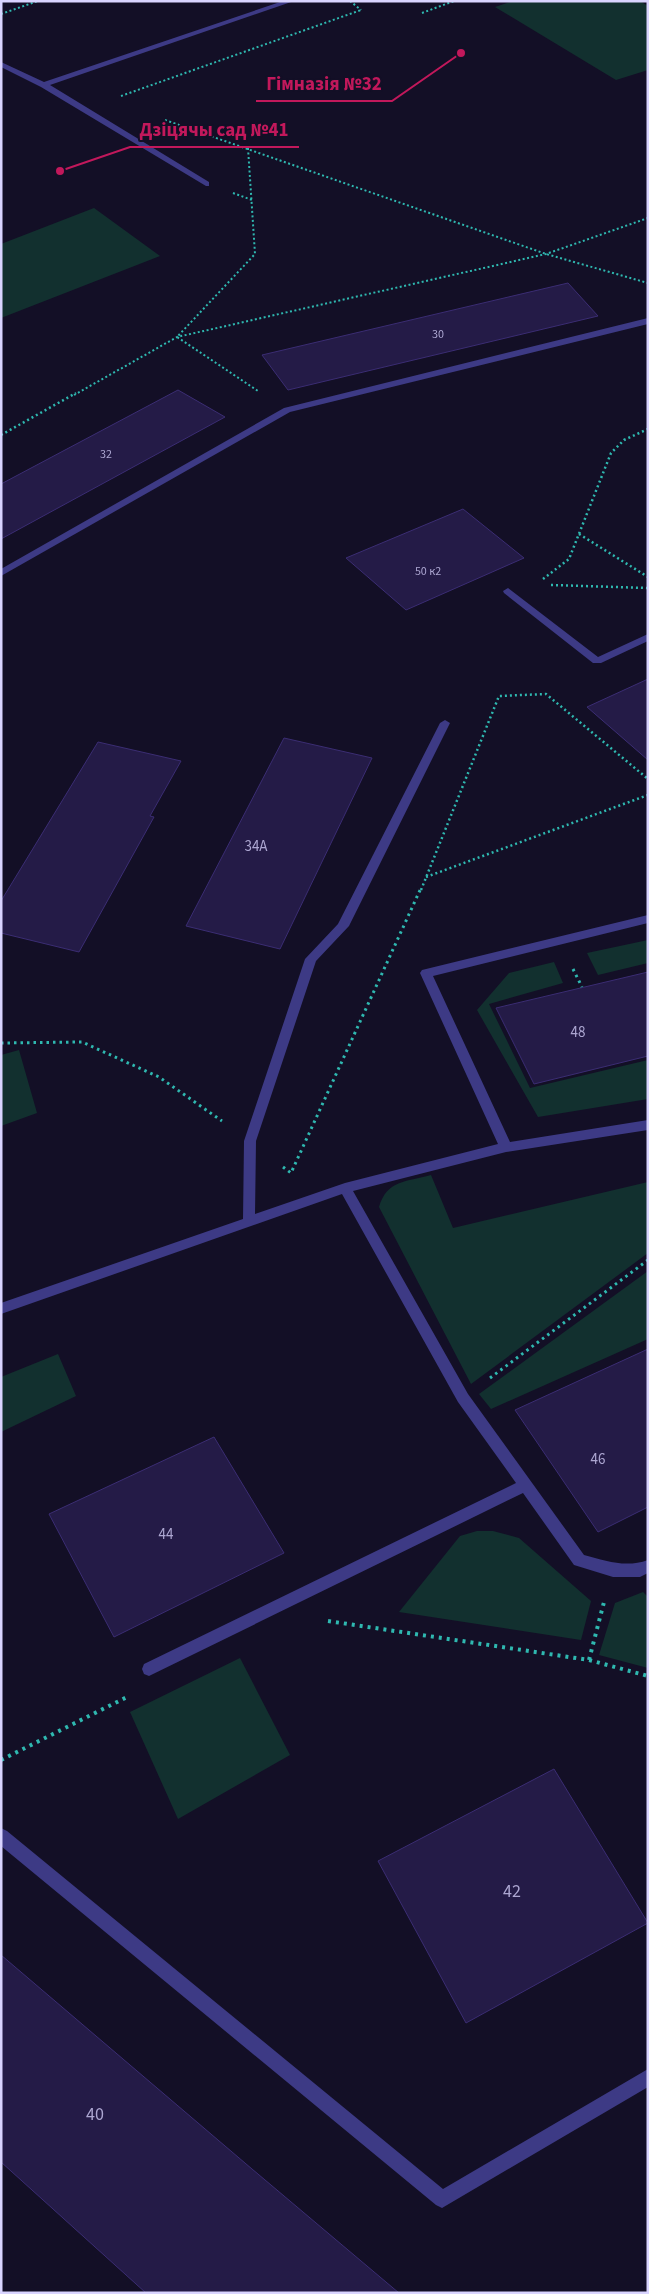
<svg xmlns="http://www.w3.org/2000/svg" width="649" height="2294" font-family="'Source Sans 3',sans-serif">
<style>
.green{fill:#12302f}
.building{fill:#241b47;stroke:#3b2d73}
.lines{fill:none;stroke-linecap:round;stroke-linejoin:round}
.path-far3{stroke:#2fb8b0;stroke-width:2;stroke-dasharray:2 2.5;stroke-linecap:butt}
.path-far2{stroke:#2fb8b0;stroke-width:2.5;stroke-dasharray:2 3;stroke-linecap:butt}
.path-far1{stroke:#2fb8b0;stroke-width:3;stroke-dasharray:2.5 4;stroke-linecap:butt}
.path{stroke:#2fb8b0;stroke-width:4;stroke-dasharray:3 5;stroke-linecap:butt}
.service{fill:#3d3a85;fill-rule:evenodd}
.labels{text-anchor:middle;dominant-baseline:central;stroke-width:4;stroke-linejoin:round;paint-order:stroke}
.far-number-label{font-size:12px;fill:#aca6d1}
.number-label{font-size:15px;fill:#aca6d1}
.near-number-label{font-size:18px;fill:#aca6d1}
.leader{fill:none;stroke:#c2185b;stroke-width:2}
.callout-dot{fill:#c2185b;stroke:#130f26;stroke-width:2}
.callout-label{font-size:19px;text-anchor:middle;font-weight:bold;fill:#c2185b;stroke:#130f26;stroke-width:4;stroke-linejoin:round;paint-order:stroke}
</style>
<rect width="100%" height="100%" fill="#130f26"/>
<!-- green -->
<g class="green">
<polygon points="513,1 640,1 648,6 648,70 616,80 495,7"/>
<polygon points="94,208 160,256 1,318 1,244"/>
<polygon points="648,940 648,963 598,975 587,953"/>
<polygon points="554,962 563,983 489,1004 530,1088 648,1060 648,1099 538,1117 477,1010 509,973"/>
<polygon points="19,1050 37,1113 1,1126 1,1055"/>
<path d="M431,1175L453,1228L648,1182V1253L471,1384L379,1207C387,1180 406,1182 431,1175Z"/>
<polygon points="648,1271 648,1339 491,1409 479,1394"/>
<polygon points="58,1354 76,1396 1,1432 1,1377"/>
<polygon points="477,1531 493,1531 519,1538 591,1601 581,1640 399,1612 460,1536"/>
<polygon points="643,1592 648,1597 648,1668 599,1655 615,1603"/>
<polygon points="240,1658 290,1755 178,1819 130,1712"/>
</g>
<!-- building -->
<g class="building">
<polygon points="568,283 598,316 288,390 262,355"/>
<polygon points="178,390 225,417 1,539 1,484"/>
<polygon points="463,509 524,558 406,610 346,558"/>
<polygon points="648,679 648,760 587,707"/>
<polygon points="284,738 372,758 280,949 186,926"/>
<polygon points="98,742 181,761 150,816 154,817 79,952 1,933 1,901"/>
<polygon points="648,972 648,1056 534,1084 496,1008"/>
<polygon points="648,1349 648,1507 598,1532 515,1410"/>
<polygon points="214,1437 284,1553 114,1637 49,1514"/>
<polygon points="554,1769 648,1923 466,2023 378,1861"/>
<polygon points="1,1955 252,2169 399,2293 146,2293 1,2162"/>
</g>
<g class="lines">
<!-- path-far3 -->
<g class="path-far3">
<polyline points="350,1 361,10"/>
<polyline points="422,13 454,1"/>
<polyline points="1,14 38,1"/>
<polyline points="121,96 361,10"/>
<polyline points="165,120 546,254 648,283"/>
<polyline points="248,148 255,254 177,337 258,391"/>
<polyline points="233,193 252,200"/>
<polyline points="74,395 177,337 546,254 648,218"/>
</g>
<!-- path-far2 -->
<g class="path-far2">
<polyline points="1,435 76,393"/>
<polyline points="579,534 648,577"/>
<polyline points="543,579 569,559 611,453 624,440 648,429"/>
<polyline points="551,585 648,588"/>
<polyline points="426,877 648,795"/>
<polyline points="421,890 499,696 546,694 648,779"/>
</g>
<!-- path-far1 -->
<g class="path-far1">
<polyline points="573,969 582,987"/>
<polyline points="1,1043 82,1042 159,1077 222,1121"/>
<polyline points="283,1167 291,1173 421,888"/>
<polyline points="490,1378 648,1260"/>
</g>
<!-- path -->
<g class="path">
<polyline points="328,1621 589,1660 648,1676"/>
<polyline points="589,1660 604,1602"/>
<polyline points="1,1760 129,1696"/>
</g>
<!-- service -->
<g class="service">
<polygon points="283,1 294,1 50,85 209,182 209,186 206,186 41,87 1,67 1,62 44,82"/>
<polygon points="648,318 648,324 290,412 1,576 1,569 284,408"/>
<polygon points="508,588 598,657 648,634 648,641 601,663 593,663 504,593 503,591"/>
<path d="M445,720L450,723L349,926L316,961L256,1141L255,1214L345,1183L498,1144L420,973L422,970L648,915V923L433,976L510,1142L648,1120V1130L506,1152L353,1191L468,1394L584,1555C606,1561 626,1568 648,1560V1573L640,1577H613L574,1565L523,1493L149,1676L144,1674L142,1669L144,1664L516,1483L458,1402L342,1194L1,1314V1303L243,1219L244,1141L305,959L338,924L440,723Z"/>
<polygon points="1,1828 7,1831 443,2189 648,2069 648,2087 442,2208 436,2205 1,1846"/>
</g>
</g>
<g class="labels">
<!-- far-number labels -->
<g class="far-number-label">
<text x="438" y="334">30</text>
<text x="106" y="454">32</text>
<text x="428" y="571">50 к2</text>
</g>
<!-- number labels -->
<g class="number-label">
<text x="256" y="846">34А</text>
<text x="578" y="1032">48</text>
<text x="598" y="1459">46</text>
<text x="166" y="1534">44</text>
</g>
<!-- near-number labels -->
<g class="near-number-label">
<text x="512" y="1891">42</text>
<text x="95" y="2114">40</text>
</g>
</g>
<!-- callouts -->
<path class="leader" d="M461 53L392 101H256M60 171L130 147H299"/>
<g class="callout-dot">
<circle cx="461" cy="53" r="5"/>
<circle cx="60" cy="171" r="5"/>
</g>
<g class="callout-label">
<text x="324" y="90">Гімназія №32</text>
<text x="214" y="136">Дзіцячы сад №41</text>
</g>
<!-- border -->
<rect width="649" height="2294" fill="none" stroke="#d9d4ff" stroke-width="5"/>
</svg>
